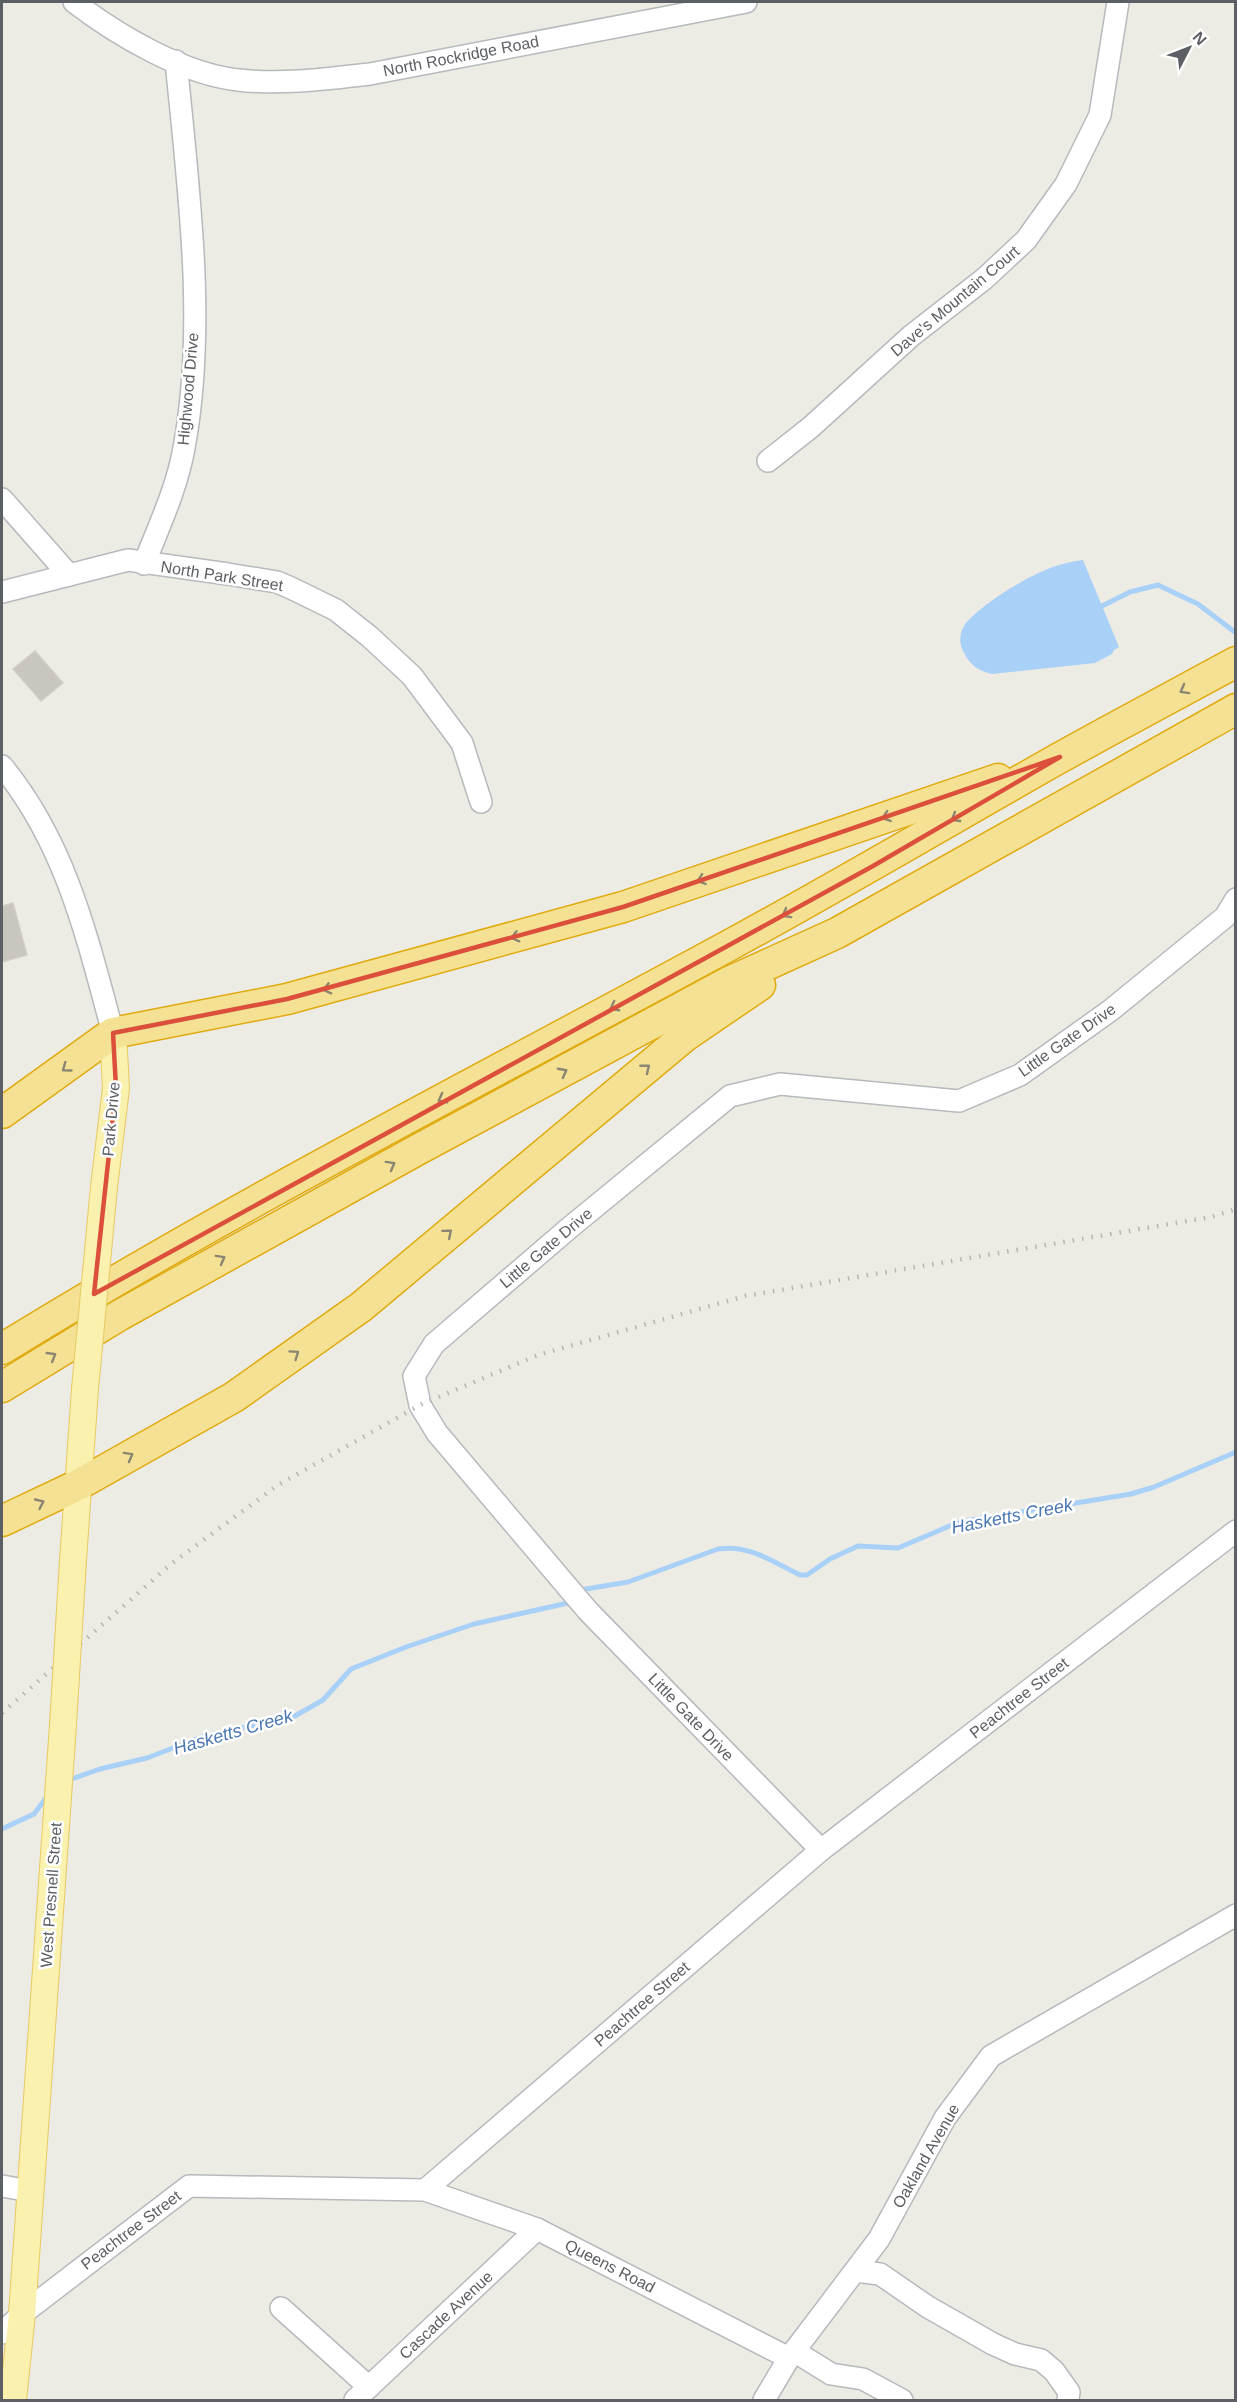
<svg xmlns="http://www.w3.org/2000/svg" width="1237" height="2402" font-family="Arial,sans-serif">
<style>
.water{fill:#a9d1f8}
.lines{fill:none;stroke-linecap:round;stroke-linejoin:round}
.stream{stroke:#a9d1f8;stroke-width:5}
.building{fill:#c9c6c0;stroke:#d2cec3;stroke-width:1.5}
.minor-casing{stroke:#b6b9bd;stroke-width:24}
.major-casing{stroke:#e7c964;stroke-width:28}
.highway-casing{stroke:#e0ab11;stroke-width:33}
.minor{stroke:#fff;stroke-width:21}
.major{stroke:#f9f1ad;stroke-width:26}
.highway{stroke:#f5e193;stroke-width:30}
.rail{stroke:#b4b5b5;stroke-width:4.5;stroke-dasharray:1.5 8;stroke-linecap:butt}
.major-bridge-casing{stroke:#e7c964;stroke-width:28;stroke-linecap:butt}
.major-bridge{stroke:#f9f1ad;stroke-width:26}
.oneway{stroke:#8a8671}
.marked{fill:none;stroke:#dc503b;stroke-width:4.5;stroke-linejoin:round}
.labels{text-anchor:middle;dominant-baseline:central;stroke-width:5;stroke-linejoin:round;paint-order:stroke}
.street-label{font-size:16px;fill:#5c5f63;stroke:#fff}
.water-label{font-size:18px;font-style:italic;fill:#4a77b2;stroke:#fff}
</style>
<rect width="100%" height="100%" fill="#edece4"/>
<!-- water -->
<path class="water" d="M1083,560L1119,647L1114,650L1112,654L1095,663L992,674C979,671 970,665 964,653C959,645 959,634 964,626C976,608 1023,579 1043,571C1056,565 1069,562 1083,560Z"/>
<g class="lines">
<!-- stream -->
<g class="stream">
<polyline points="1096,606 1102,606 1130,592 1158,585 1198,604 1236,633"/>
<path d="M586,1589L628,1582L718,1549C749,1544 773,1562 800,1575H807L830,1559L858,1546L898,1548L959,1522L1131,1494L1154,1487L1236,1452"/>
<polyline points="66,1781 100,1769 147,1758 204,1736 293,1717 323,1700 351,1669 406,1647 474,1624 568,1603"/>
<polyline points="2,1829 34,1814 49,1794"/>
</g>
</g>
<!-- building -->
<g class="building">
<polygon points="35,651 63,683 41,701 13,669"/>
<polygon points="13,903 27,955 2,962 2,906"/>
</g>
<g class="lines">
<defs>
<g id="minor">
<path d="M74,2C117,35 183,74 238,80C282,85 326,79 370,74L746,2"/>
<polyline points="768,461 811,427 911,336 984,279 1026,240 1066,184 1100,115 1118,2"/>
<polyline points="2,499 69,575"/>
<path d="M144,564C159,526 177,488 184,448C207,323 188,186 176,61"/>
<polyline points="2,592 128,560 228,574 277,582 291,588 336,610 370,637 412,676 462,743 481,802"/>
<path d="M2,766C66,844 87,937 113,1033"/>
<polyline points="821,1850 588,1611 437,1433 420,1405 414,1376 434,1344 568,1229 730,1096 780,1084 959,1101 1020,1075 1111,1010 1225,917 1236,899"/>
<polyline points="2,2186 30,2191"/>
<polyline points="425,2190 821,1850 1236,1531"/>
<polyline points="855,2271 880,2274 928,2307 993,2344 1015,2354 1041,2360 1054,2371 1069,2392 1068,2400"/>
<polyline points="281,2308 369,2387"/>
<polyline points="2,2333 22,2314 189,2186 425,2190 537,2229 789,2358"/>
<polyline points="794,2351 831,2374 863,2379 902,2400"/>
<polyline points="355,2400 537,2229"/>
<polyline points="764,2400 789,2358 879,2239 945,2118 991,2056 1236,1915"/>
</g>
<g id="major">
<polyline points="104,1187 116,1088 113,1033"/>
<polyline points="73,1560 85,1389"/>
<polyline points="13,2400 22,2314 63,1725"/>
</g>
<g id="highway">
<polyline points="2,1113 113,1033 287,999 623,907 998,779"/>
<path d="M2,1349C237,1204 485,1078 728,946C840,885 950,820 1061,757C1119,725 1177,694 1236,662"/>
<polyline points="2,1387 120,1315 417,1150 729,982 837,933 1236,709"/>
<polyline points="2,1521 78,1485 234,1397 361,1307 685,1036 760,985"/>
</g>
</defs>
<!-- minor casing -->
<use href="#minor" class="minor-casing"/>
<!-- major casing -->
<use href="#major" class="major-casing"/>
<!-- highway casing -->
<use href="#highway" class="highway-casing"/>
<!-- minor -->
<use href="#minor" class="minor"/>
<!-- major -->
<use href="#major" class="major"/>
<!-- highway -->
<use href="#highway" class="highway"/>
<!-- rail -->
<polyline class="rail" points="2,1713 171,1564 278,1485 420,1405 538,1355 745,1296 1211,1217 1236,1209"/>
<defs>
<g id="major-bridge">
<polyline points="85,1389 104,1187"/>
<polyline points="63,1725 73,1560"/>
</g>
</defs>
<!-- major-bridge casing -->
<use href="#major-bridge" class="major-bridge-casing"/>
<!-- major-bridge -->
<use href="#major-bridge" class="major-bridge"/>
</g>
<!-- one-way arrows -->
<defs><path id="oneway-chevron" d="M-2-3.5L2.5 0L-2 3.5" fill="none" stroke-width="1.6" stroke-linecap="round" stroke-linejoin="round" transform="scale(1.5)"/></defs>
<g class="oneway">
<use href="#oneway-chevron" transform="translate(1184 690) rotate(151)"/>
<use href="#oneway-chevron" transform="translate(886 817) rotate(161)"/>
<use href="#oneway-chevron" transform="translate(955 818) rotate(150)"/>
<use href="#oneway-chevron" transform="translate(701 880) rotate(161)"/>
<use href="#oneway-chevron" transform="translate(786 914) rotate(151)"/>
<use href="#oneway-chevron" transform="translate(515 937) rotate(165)"/>
<use href="#oneway-chevron" transform="translate(327 989) rotate(165)"/>
<use href="#oneway-chevron" transform="translate(614 1007) rotate(152)"/>
<use href="#oneway-chevron" transform="translate(66 1068) rotate(144)"/>
<use href="#oneway-chevron" transform="translate(646 1068) rotate(-39)"/>
<use href="#oneway-chevron" transform="translate(563 1072) rotate(-28)"/>
<use href="#oneway-chevron" transform="translate(442 1099) rotate(152)"/>
<use href="#oneway-chevron" transform="translate(391 1165) rotate(-29)"/>
<use href="#oneway-chevron" transform="translate(448 1233) rotate(-40)"/>
<use href="#oneway-chevron" transform="translate(221 1259) rotate(-29)"/>
<use href="#oneway-chevron" transform="translate(295 1354) rotate(-35)"/>
<use href="#oneway-chevron" transform="translate(52 1356) rotate(-31)"/>
<use href="#oneway-chevron" transform="translate(129 1456) rotate(-29)"/>
<use href="#oneway-chevron" transform="translate(40 1503) rotate(-25)"/>
</g>
<!-- marked area -->
<path class="marked" d="M1060,757L873,866L94,1294L116,1088L113,1033L287,999L623,907Z"/>
<g class="labels">
<!-- street labels -->
<g class="street-label">
<text transform="translate(461 56) rotate(-11)">North Rockridge Road</text>
<text transform="translate(955 301) rotate(-40)">Dave's Mountain Court</text>
<text transform="translate(188 389) rotate(-85)">Highwood Drive</text>
<text transform="translate(222 576) rotate(9)">North Park Street</text>
<text transform="translate(1067 1040) rotate(-35)">Little Gate Drive</text>
<text transform="translate(111 1119) rotate(-85)">Park Drive</text>
<text transform="translate(546 1248) rotate(-40)">Little Gate Drive</text>
<text transform="translate(1019 1698) rotate(-38)">Peachtree Street</text>
<text transform="translate(691 1717) rotate(46)">Little Gate Drive</text>
<text transform="translate(51 1895) rotate(-86)">West Presnell Street</text>
<text transform="translate(642 2004) rotate(-41)">Peachtree Street</text>
<text transform="translate(926 2156) rotate(-60)">Oakland Avenue</text>
<text transform="translate(131 2230) rotate(-37)">Peachtree Street</text>
<text transform="translate(610 2266) rotate(27)">Queens Road</text>
<text transform="translate(446 2315) rotate(-43)">Cascade Avenue</text>
</g>
<!-- water labels -->
<g class="water-label">
<text transform="translate(1012 1516) rotate(-11)">Hasketts Creek</text>
<text transform="translate(233 1732) rotate(-16)">Hasketts Creek</text>
</g>
</g>
<!-- border -->
<rect width="1237" height="2402" fill="none" stroke="#5c5f63" stroke-width="6"/>
<!-- north arrow -->
<g transform="translate(1189 48) rotate(48)" stroke="#ffffff" stroke-width="4.5" paint-order="stroke">
<path d="M0-4.5L10 22L0 15L-10 22Z" fill="#5c5f63"/>
<text y="-9" font-size="16" font-weight="bold" text-anchor="middle" fill="#5c5f63">N</text>
</g>
</svg>
